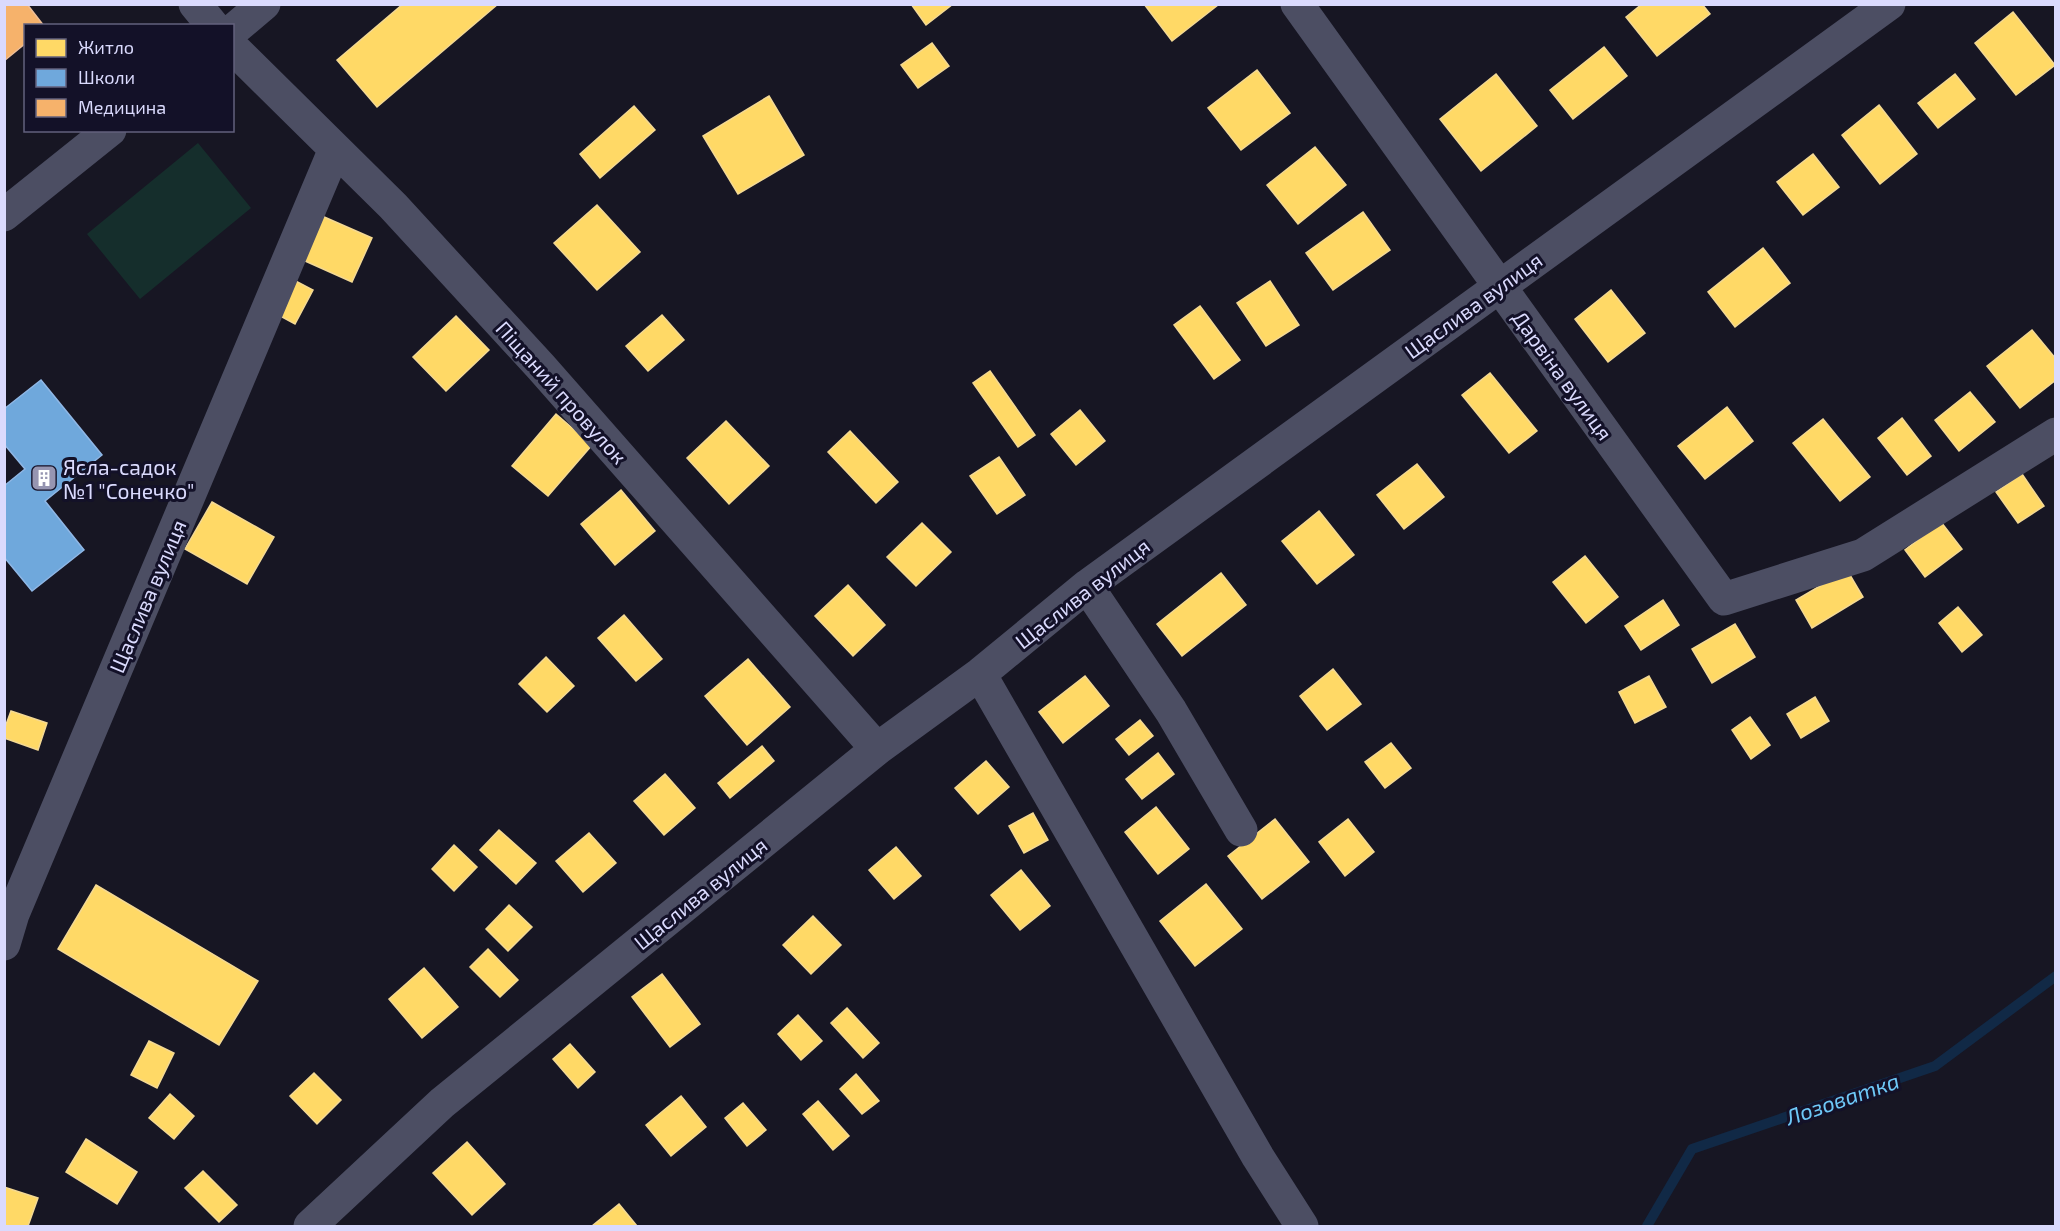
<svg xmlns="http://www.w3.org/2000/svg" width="2060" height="1231" viewBox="0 0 2060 1231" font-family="'Exo 2',sans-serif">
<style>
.green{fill:#152e2c}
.homes{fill:#ffd966;stroke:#f4d993;stroke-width:1.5}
.schools{fill:#6fa8dc;stroke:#8fb7e6;stroke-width:1.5}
.health{fill:#f6b26b;stroke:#eebe97;stroke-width:1.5}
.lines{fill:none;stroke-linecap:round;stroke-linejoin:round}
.stream{stroke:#112946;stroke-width:10}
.minor{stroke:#4c4e63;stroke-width:33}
.labels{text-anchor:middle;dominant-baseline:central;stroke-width:6;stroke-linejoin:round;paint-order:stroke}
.street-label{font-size:21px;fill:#dadafd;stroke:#131128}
.poi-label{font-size:21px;fill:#dadafd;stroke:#131128;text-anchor:start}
.water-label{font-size:22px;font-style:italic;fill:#6ec8f7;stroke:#131128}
</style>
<rect width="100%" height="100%" fill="#171623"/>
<path class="green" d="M 198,143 L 251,208 L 140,299 L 87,234 Z"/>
<path class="homes" d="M 403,4 L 498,4 L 377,107 L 337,60 Z
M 911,4 L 953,4 L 926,25 Z
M 1144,4 L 1217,4 L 1218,5 L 1172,41 Z
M 1642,4 L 1702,4 L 1710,14 L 1657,56 L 1626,17 Z
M 2013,12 L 2055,65 L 2016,95 L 1975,43 Z
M 932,43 L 949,66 L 918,88 L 901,65 Z
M 1604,47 L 1627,76 L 1573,119 L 1550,90 Z
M 1257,70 L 1290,113 L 1241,150 L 1208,108 Z
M 1496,74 L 1537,126 L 1481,171 L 1440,119 Z
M 1955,74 L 1975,99 L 1938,128 L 1918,103 Z
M 769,96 L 804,155 L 738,194 L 703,136 Z
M 1879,105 L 1917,154 L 1880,184 L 1842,135 Z
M 634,106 L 655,130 L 600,178 L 580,154 Z
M 1315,147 L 1346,185 L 1298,224 L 1267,185 Z
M 1813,154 L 1839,187 L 1803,215 L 1777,182 Z
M 597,205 L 640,252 L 597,290 L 554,243 Z
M 1363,212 L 1390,250 L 1333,290 L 1306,253 Z
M 322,216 L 372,238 L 352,282 L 303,260 Z
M 1763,248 L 1790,283 L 1735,327 L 1708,292 Z
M 286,276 L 313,290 L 295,324 L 269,310 Z
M 1270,281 L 1299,325 L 1266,346 L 1237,303 Z
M 1611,290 L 1645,333 L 1608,362 L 1575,319 Z
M 1200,306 L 1240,360 L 1214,379 L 1174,325 Z
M 662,315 L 684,340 L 648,371 L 626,346 Z
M 456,316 L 489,350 L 446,391 L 413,357 Z
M 2032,330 L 2056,359 L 2056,380 L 2020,408 L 1987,366 Z
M 990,371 L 1035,435 L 1018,447 L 973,383 Z
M 1490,373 L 1537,431 L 1509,453 L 1462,395 Z
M 1970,392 L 1995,422 L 1959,451 L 1935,420 Z
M 1727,407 L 1753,441 L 1705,479 L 1678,446 Z
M 1080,410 L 1105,441 L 1076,465 L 1051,434 Z
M 556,414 L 592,445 L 548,496 L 512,466 Z
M 1902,418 L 1931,456 L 1907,475 L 1878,438 Z
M 1823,419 L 1870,477 L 1840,501 L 1793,443 Z
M 726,421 L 769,466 L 729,504 L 687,458 Z
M 850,431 L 898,482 L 876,503 L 828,452 Z
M 999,457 L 1025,495 L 997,514 L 970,476 Z
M 1417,464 L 1444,497 L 1404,529 L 1377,495 Z
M 2022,474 L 2044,506 L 2018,523 L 1996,492 Z
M 621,490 L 655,531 L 615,565 L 581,524 Z
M 212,502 L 274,537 L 247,584 L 185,549 Z
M 1319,511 L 1354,555 L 1317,584 L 1282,541 Z
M 1941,522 L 1962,549 L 1925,577 L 1905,550 Z
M 922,523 L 951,552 L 916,586 L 887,557 Z
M 1585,556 L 1618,597 L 1586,623 L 1553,582 Z
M 1847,570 L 1863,597 L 1812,628 L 1796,600 Z
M 1221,573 L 1246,605 L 1182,656 L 1157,624 Z
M 848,585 L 885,625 L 853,656 L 815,616 Z
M 1663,600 L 1679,625 L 1641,650 L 1625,626 Z
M 1958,607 L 1982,635 L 1962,652 L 1939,623 Z
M 624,615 L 662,659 L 636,681 L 598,638 Z
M 1735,624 L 1755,657 L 1712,683 L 1692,649 Z
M 546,657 L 574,686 L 547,712 L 519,684 Z
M 748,659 L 790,707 L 747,745 L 705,696 Z
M 1333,669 L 1361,704 L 1327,730 L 1300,696 Z
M 1085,676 L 1109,706 L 1063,743 L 1039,712 Z
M 1649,676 L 1666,707 L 1635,723 L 1619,692 Z
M 1815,697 L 1829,721 L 1801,738 L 1787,714 Z
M 11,711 L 47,723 L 38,750 L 4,738 L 4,730 Z
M 1750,717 L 1770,745 L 1751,759 L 1732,730 Z
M 1140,720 L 1153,736 L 1129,755 L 1116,739 Z
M 1391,743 L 1411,768 L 1385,788 L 1365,762 Z
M 762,746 L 774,761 L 730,798 L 718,783 Z
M 1158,753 L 1174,774 L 1142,799 L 1126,779 Z
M 986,761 L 1009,787 L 978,814 L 955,788 Z
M 665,774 L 695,808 L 664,835 L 634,801 Z
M 1156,807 L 1189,849 L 1158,874 L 1125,832 Z
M 1033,813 L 1048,840 L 1024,853 L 1009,826 Z
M 1275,819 L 1309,862 L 1262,899 L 1228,856 Z
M 1348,819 L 1374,852 L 1345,876 L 1319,842 Z
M 499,830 L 536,863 L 516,884 L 480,850 Z
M 589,833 L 616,863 L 583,892 L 556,861 Z
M 454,845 L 477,867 L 454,891 L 432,869 Z
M 896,847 L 921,876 L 894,899 L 869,870 Z
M 1021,870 L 1050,906 L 1020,930 L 991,895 Z
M 1206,884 L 1242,929 L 1195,966 L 1160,921 Z
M 96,885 L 258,981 L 219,1045 L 58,949 Z
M 509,905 L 532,927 L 508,951 L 486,929 Z
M 813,916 L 841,945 L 811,974 L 783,945 Z
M 488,949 L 518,980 L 500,997 L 470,967 Z
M 424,968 L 458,1007 L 422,1038 L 389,999 Z
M 662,974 L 700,1024 L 670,1047 L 632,997 Z
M 847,1008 L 879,1043 L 863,1058 L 831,1023 Z
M 798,1015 L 822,1041 L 801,1060 L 778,1034 Z
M 149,1041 L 174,1053 L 157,1088 L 131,1075 Z
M 570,1044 L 595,1072 L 578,1088 L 553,1059 Z
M 314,1073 L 341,1100 L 317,1124 L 290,1096 Z
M 856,1074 L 879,1101 L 862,1114 L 840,1089 Z
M 170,1094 L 194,1116 L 174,1139 L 149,1118 Z
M 681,1096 L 706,1127 L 671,1156 L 646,1125 Z
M 818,1101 L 849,1136 L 833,1150 L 803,1114 Z
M 743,1103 L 766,1130 L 747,1146 L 725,1118 Z
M 86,1139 L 137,1172 L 117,1204 L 66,1172 Z
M 467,1142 L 505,1184 L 472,1215 L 433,1173 Z
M 203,1171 L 237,1205 L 219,1222 L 185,1188 Z
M 4,1187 L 38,1198 L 28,1226 L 4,1226 Z
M 619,1204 L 637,1226 L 592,1226 Z"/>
<path class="schools" d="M 41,380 L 102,455 L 45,501 L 84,550 L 32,591 L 4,557 L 4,486 L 25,469 L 4,444 L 4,409 Z"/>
<path class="health" d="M 4,4 L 27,4 L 44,26 L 26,26 L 26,43 L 4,61 Z"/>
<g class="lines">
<path class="stream" d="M 1647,1226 L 1692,1149 L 1935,1066 L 2056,976"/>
<path class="minor" d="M 195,4 L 213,26
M 1297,4 L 1724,599 L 1863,555 L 2056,434
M 232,31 L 264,4
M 232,47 L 393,206 L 541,367 L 877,749
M 4,215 L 110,130
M 1087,586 L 1171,711 L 1241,830
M 980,674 L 1258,1157 L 1302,1226
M 4,944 L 13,914 L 335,149
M 310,1226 L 442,1103 L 877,749 L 980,674 L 1087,586 L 1889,4"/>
</g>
<defs>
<g id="building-square" transform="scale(1.35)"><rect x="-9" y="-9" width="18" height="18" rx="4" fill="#9695b1" stroke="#131128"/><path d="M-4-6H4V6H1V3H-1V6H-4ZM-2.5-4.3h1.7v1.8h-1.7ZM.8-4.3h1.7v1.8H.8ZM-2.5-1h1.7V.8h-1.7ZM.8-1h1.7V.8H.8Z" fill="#fff"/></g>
</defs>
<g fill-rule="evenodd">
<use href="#building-square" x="44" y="478"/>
</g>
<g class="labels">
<g class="street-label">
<text transform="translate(1473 305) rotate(-36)">Щаслива вулиця</text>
<text transform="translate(1563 375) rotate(54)">Дарвіна вулиця</text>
<text transform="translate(562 392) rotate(48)">Піщаний провулок</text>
<text transform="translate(1082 593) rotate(-38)">Щаслива вулиця</text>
<text transform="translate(147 596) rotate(-67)">Щаслива вулиця</text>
<text transform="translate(700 893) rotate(-39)">Щаслива вулиця</text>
</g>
<g class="poi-label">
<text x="63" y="466">Ясла-садок<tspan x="63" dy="24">№1 "Сонечко"</tspan></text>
</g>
<g class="water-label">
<text transform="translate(1842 1098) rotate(-19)">Лозоватка</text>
</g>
</g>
<rect width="2060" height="1231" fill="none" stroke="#dadafd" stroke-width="12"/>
<rect x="24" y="24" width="210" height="108" fill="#131128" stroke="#63617d" stroke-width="1.5"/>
<rect x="36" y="39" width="30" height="18" fill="#ffd966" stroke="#63617d" stroke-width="1.5"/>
<text x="78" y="54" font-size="18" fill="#dadafd">Житло</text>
<rect x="36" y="69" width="30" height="18" fill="#6fa8dc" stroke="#63617d" stroke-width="1.5"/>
<text x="78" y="84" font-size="18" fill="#dadafd">Школи</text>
<rect x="36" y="99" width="30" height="18" fill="#f6b26b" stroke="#63617d" stroke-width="1.5"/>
<text x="78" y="114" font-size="18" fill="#dadafd">Медицина</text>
</svg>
